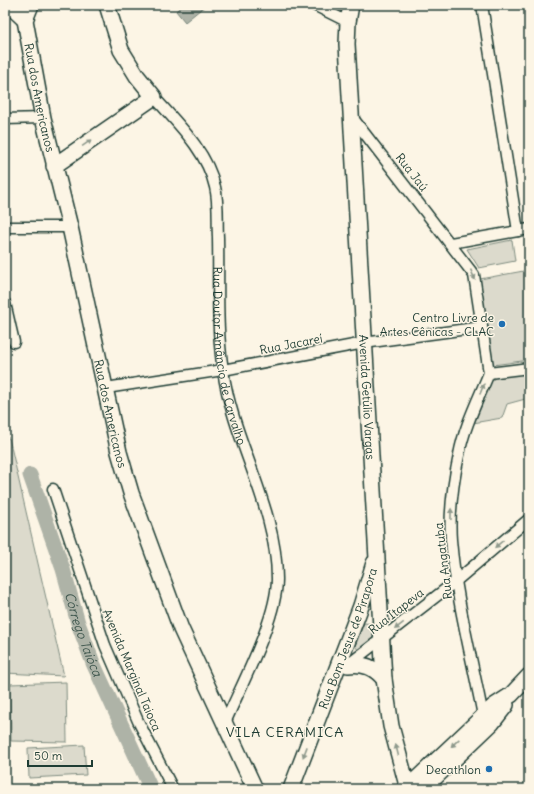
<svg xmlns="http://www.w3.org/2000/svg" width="534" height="794" viewBox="0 0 534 794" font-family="Delius,sans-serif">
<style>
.green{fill:#dcdacc;stroke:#7e8c80}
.water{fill:#aeb3a7;stroke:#758479}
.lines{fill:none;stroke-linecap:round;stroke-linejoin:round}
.river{stroke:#aeb3a7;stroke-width:15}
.street-casing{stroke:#1f3d34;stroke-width:13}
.secondary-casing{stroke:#1f3d34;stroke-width:18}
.street{stroke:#fcf5e5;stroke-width:10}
.secondary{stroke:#fcf5e5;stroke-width:15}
.oneway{fill:#8e998c}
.poi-dot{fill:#1f6fb2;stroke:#fcf5e5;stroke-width:1.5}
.labels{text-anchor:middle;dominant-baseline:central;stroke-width:3;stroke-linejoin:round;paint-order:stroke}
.street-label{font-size:12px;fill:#1f3d34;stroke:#fcf5e5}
.poi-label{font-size:12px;fill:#1f3d34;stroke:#fcf5e5;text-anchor:end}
.water-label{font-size:13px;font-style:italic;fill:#435a51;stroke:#fcf5e5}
.quarter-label{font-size:14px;letter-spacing:1px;fill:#1f3d34;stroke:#fcf5e5}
</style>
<rect width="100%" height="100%" fill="#fcf5e5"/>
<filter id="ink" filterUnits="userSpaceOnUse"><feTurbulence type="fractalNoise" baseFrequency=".025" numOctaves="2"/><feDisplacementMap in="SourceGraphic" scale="8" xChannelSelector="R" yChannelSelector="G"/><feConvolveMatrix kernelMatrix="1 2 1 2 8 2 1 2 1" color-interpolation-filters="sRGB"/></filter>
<g filter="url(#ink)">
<path class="green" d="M 512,240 L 515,261 L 479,268 L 467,249 Z
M 529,270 L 529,360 L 493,365 L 480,279 Z
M 529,372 L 529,398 L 507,404 L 502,418 L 473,423 L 492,377 Z
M 5,438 L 9,438 L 64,676 L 5,673 Z
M 364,623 L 375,624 L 377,634 L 371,644 L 359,651 L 355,646 Z
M 66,682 L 67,742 L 11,741 L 10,684 Z
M 84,745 L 86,775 L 29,778 L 28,748 Z"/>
<path class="water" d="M 183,5 L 206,5 L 185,22 L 176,11 Z"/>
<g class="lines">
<path class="river" id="s1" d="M 30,475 L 63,569 L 78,623 L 93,663 L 151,789"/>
<g class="street-casing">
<g id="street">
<path d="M 314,5 L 348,22"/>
<path d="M 482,5 L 518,231"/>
<path id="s2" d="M 154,97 C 177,123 207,151 215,187 C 219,203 217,221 218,237 C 219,281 216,327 223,370 C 233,442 277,507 277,579 C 277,619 241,685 225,723"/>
<path d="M 352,117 L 474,275 L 489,373"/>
<path d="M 5,119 L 43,118"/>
<path d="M 5,227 L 70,227"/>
<path d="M 451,243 L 529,229"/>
<path d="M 5,303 L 14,342"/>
<path d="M 489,373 L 529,368"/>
<path d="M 106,388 L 223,370 L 364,343 L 482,327"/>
<path d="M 53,489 L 105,645 L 138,721 L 173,789"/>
<path d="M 349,664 L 456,581 L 529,519"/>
<path d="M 487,719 L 483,716 C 472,658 456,599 451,540 C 449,512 453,483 459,455 C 464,427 478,400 489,373"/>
</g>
</g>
<g class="secondary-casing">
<g id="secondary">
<path d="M 9,5 L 25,20"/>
<path id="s3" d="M 31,5 L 25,20 L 43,118 L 70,227 L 119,452 L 131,493 L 181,629 L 255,789"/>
<path id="s4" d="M 351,5 L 348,22 L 347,44 L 384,679 L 391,726 L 408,789"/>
<path d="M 54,166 L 154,97 L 137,76 L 121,50 L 107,5"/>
<path d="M 348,665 C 364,663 374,667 384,679"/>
<path id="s5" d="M 291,789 L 361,606 L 374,563"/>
<path d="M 406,789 L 494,706 L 511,695 L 529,676"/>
<path d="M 423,789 L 492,723 L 506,705"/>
</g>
</g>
<use href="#street" class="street"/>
<use href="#secondary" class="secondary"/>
</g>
<defs><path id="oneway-solid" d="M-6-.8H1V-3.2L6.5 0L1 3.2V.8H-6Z"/></defs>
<g class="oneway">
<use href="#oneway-solid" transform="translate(87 143) rotate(-35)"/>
<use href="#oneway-solid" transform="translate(473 275) rotate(66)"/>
<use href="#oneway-solid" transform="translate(482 389) rotate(-68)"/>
<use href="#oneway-solid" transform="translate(451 514) rotate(-89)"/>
<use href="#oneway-solid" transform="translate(499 544) rotate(139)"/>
<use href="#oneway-solid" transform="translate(399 626) rotate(142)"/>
<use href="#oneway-solid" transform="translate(455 743) rotate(136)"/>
<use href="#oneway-solid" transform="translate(397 750) rotate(-104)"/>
<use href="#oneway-solid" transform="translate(305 752) rotate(111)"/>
</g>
</g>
<g class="poi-dot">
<circle cx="502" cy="324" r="4"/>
<circle cx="489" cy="769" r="4"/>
</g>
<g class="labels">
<g class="street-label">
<text stroke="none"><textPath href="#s3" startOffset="95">Rua dos Americanos</textPath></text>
<text transform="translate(412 172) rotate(52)">Rua Jaú</text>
<text transform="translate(291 344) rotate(-11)">Rua Jacareí</text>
<text stroke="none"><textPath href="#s2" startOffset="280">Rua Doutor Amâncio de Carvalho</textPath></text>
<text stroke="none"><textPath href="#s4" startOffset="393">Avenida Getúlio Vargas</textPath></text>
<text stroke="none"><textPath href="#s3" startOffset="419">Rua dos Americanos</textPath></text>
<text transform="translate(443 561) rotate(-97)">Rua Angatuba</text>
<text transform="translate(396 611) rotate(-38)">Rua Itapeva</text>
<text stroke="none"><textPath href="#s5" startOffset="161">Rua Bom Jesus de Pirapora</textPath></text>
<text transform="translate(132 670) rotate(67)">Avenida Marginal Taioca</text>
</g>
<g class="poi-label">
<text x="494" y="317">Centro Livre de<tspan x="494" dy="14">Artes Cênicas - CLAC</tspan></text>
<text x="481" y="769">Decathlon</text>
</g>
<g class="water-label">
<text stroke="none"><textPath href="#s1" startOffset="168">Córrego Taióca</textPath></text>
</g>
<g class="quarter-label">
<text x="285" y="732">VILA CERAMICA</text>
</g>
</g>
<rect width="534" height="794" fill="none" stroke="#fcf5e5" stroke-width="20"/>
<rect x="10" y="10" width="514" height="774" fill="none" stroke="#1f3d34" stroke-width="1.5" filter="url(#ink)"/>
<path d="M28 760v6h64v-6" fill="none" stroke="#1f3d34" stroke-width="2"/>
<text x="34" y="760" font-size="12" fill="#1f3d34" stroke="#fcf5e5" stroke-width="3" paint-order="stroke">50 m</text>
</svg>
